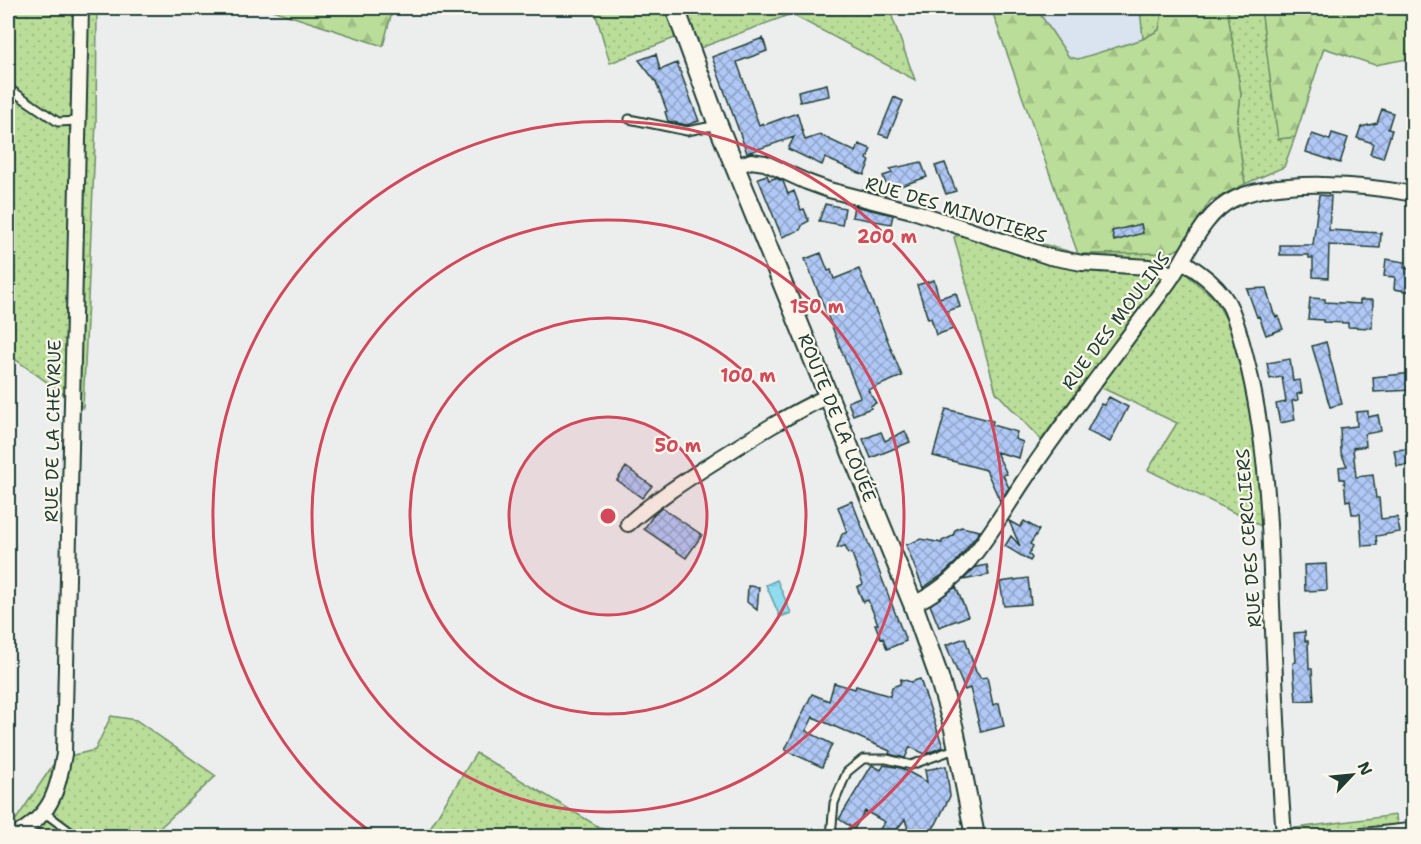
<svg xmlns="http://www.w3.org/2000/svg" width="1421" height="844" viewBox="0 0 1421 844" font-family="'Shantell Sans',sans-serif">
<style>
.built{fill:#dae3f0}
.grass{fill:url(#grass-dots);stroke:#6c8e66;stroke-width:1.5}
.forest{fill:url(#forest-firs);stroke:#6c8e66;stroke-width:1.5}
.water{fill:url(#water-ripples);stroke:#639da5;stroke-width:1.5}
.building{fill:url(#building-cross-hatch);stroke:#1f3d34;stroke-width:1.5}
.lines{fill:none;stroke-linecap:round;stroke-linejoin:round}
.lane-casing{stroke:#1f3d34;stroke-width:11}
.street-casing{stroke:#1f3d34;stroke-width:18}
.secondary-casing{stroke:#1f3d34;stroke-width:22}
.lane{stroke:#fbf7ec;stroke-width:7}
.street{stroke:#fbf7ec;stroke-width:14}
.secondary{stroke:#fbf7ec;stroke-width:18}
.ring{fill:none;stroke:#d1495b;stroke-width:3}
.labels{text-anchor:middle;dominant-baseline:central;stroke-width:4.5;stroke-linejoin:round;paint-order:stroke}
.street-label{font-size:18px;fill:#1f3d34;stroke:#fbf7ec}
.centre{fill:#d1495b;stroke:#fbf7ec;stroke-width:3}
.ring-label{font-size:18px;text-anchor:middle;font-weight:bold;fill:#d1495b;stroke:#fbf7ec;stroke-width:4.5;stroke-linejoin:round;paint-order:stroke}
</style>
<defs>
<pattern id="grass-dots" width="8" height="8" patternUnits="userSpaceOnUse" patternTransform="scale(1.5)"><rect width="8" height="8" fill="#bade99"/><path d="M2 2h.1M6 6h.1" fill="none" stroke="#9fbf84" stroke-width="1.8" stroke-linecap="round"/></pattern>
<pattern id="forest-firs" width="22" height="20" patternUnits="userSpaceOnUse" patternTransform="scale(1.5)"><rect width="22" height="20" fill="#bade99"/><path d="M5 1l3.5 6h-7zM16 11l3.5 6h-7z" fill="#9fbf84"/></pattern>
<pattern id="water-ripples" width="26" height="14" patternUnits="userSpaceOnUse" patternTransform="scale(1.5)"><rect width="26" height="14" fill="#90ddf0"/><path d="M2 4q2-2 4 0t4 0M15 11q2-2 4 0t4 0" fill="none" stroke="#7cbfce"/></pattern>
<pattern id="building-cross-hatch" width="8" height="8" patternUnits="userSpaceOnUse" patternTransform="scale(1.5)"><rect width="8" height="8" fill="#b1c8f6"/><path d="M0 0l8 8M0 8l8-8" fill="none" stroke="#8fa4c8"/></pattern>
</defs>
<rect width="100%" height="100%" fill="#eceeee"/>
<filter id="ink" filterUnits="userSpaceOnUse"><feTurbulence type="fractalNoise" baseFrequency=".0167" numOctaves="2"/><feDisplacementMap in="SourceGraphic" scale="12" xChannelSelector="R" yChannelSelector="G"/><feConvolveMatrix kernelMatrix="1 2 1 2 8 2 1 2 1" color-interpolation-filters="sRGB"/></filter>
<g filter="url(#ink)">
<path class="built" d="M 1036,8 L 1140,8 L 1143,39 L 1078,60 L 1069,57 Z"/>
<path class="grass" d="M 8,8 L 97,8 L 96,122 L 83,408 L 8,354 Z
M 594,8 L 889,8 L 915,80 L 791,14 L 700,48 L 693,31 L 610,63 Z
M 1140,8 L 1163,8 L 1159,30 L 1143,39 Z
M 1227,8 L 1261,8 L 1279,139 L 1295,137 L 1284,167 L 1245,184 L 1237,127 L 1241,94 Z
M 972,224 L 1078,254 L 1170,253 L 1185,273 L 1214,298 L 1235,335 L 1253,405 L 1265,528 L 1148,470 L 1177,423 L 1085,380 L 1041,440 L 996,392 L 954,237 Z
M 111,716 L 136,720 L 216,776 L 151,836 L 8,836 L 8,826 L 13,824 L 57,759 L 95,750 Z
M 476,753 L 614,836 L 425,836 Z
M 1396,815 L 1398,836 L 1290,836 L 1289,829 Z"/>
<path class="forest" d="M 266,8 L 393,8 L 383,46 Z
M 991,8 L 1036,8 L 1069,57 L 1078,59 L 1143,39 L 1159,30 L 1163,8 L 1227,8 L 1241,94 L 1237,127 L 1245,184 L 1210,201 L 1180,248 L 1170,253 L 1078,254 Z
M 1261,8 L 1413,8 L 1413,58 L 1375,65 L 1324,48 L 1295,137 L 1278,139 Z"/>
<path class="water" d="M 777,580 L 791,613 L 780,617 L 766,585 Z"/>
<path class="building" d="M 763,38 L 767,51 L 737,62 L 759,125 L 763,123 L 764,125 L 797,113 L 805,140 L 820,135 L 856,152 L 859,144 L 871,149 L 867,159 L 870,161 L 864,175 L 825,158 L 822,165 L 788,149 L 794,137 L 747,153 L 712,57 Z
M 656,54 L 660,70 L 677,63 L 699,121 L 687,125 L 668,121 L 665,112 L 667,111 L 656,82 L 639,60 Z
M 827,84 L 829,96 L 800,102 L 798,91 Z
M 894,97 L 903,101 L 888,137 L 879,134 Z
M 1382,109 L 1393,113 L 1388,129 L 1392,130 L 1383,158 L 1370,154 L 1373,143 L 1357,138 L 1361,127 L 1377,123 Z
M 1332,133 L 1348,138 L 1340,163 L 1306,152 L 1312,134 L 1330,140 Z
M 921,162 L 927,177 L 897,187 L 895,184 L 887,187 L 883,176 L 892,173 L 890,169 Z
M 945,163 L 956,191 L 946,194 L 935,166 Z
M 767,175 L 769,180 L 775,178 L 783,181 L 788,194 L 794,191 L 801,210 L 804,209 L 809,221 L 803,224 L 800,230 L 782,237 L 758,178 Z
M 1319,195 L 1331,196 L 1329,230 L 1381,233 L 1380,248 L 1329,245 L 1328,278 L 1313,277 L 1313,258 L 1309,258 L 1309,255 L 1280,255 L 1280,245 L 1313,245 Z
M 825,204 L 845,208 L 842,225 L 819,221 Z
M 854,206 L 893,215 L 891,224 L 852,217 Z
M 1141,224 L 1143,233 L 1114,241 L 1112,231 Z
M 821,253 L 828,271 L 831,270 L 834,279 L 859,269 L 902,376 L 868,390 L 876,403 L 870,406 L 871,408 L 853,415 L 848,402 L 860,397 L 805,259 Z
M 1386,259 L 1405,262 L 1404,268 L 1413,270 L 1413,292 L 1394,289 L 1395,277 L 1384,276 Z
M 934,280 L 939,298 L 956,293 L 960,307 L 947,311 L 953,329 L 936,335 L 931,318 L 928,319 L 917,285 Z
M 1266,288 L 1273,311 L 1276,317 L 1278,316 L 1283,329 L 1266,335 L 1259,316 L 1257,317 L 1247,289 Z
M 1310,298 L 1325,299 L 1325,302 L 1360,304 L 1360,300 L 1373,300 L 1372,328 L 1348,327 L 1348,323 L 1323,322 L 1323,320 L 1308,319 Z
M 1326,342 L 1342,404 L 1330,407 L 1312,346 Z
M 1290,359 L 1293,381 L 1300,380 L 1302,393 L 1297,394 L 1298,400 L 1292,401 L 1295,420 L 1280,423 L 1276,404 L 1286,402 L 1282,377 L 1270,379 L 1267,363 Z
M 1413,373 L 1413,390 L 1374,392 L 1373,377 Z
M 1109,397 L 1128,407 L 1110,442 L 1087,431 L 1101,404 L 1104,405 Z
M 946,409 L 993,421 L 992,425 L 1017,432 L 1015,439 L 1023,442 L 1019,458 L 996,452 L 1007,474 L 1003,475 L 1009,488 L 1000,501 L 986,470 L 933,456 Z
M 1368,411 L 1368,417 L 1378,415 L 1381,431 L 1365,434 L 1366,446 L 1353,448 L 1356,477 L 1373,475 L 1376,498 L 1379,498 L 1381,519 L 1397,517 L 1400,532 L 1376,536 L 1377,545 L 1362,546 L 1360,514 L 1352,514 L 1350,500 L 1346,501 L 1344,479 L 1340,479 L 1339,467 L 1347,466 L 1341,453 L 1340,428 L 1357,426 L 1356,412 Z
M 905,431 L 910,442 L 871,458 L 863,439 L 881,432 L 885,441 Z
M 1407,449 L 1407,453 L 1410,453 L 1411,465 L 1397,466 L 1394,450 Z
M 626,467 L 652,486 L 642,498 L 617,480 Z
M 852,501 L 906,641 L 887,649 L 883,638 L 881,639 L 875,624 L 878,624 L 868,600 L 863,602 L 857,587 L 863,584 L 852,554 L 848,553 L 845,546 L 837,548 L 842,534 L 847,532 L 838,507 Z
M 662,508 L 702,535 L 686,558 L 644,529 L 654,514 Z
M 1009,521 L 1020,527 L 1024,521 L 1039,530 L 1030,544 L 1033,546 L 1029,554 L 1032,558 L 1030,561 L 1005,546 L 1011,536 L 1020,546 Z
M 961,527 L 980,531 L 956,562 L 942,575 L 923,588 L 906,545 L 921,539 L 942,543 L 942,541 L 953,536 L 955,530 Z
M 1326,564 L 1327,590 L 1305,591 L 1304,565 Z
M 987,565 L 989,575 L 963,580 L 976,567 Z
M 1028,578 L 1031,604 L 1004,606 L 1000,582 Z
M 748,586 L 759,587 L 757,610 L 747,602 Z
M 956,587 L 968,616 L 939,627 L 930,605 Z
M 1305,632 L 1305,641 L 1308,641 L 1309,669 L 1312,669 L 1314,700 L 1296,701 L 1293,663 L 1296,662 L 1294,633 Z
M 965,638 L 976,672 L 981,678 L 987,677 L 993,705 L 999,703 L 1004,726 L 981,732 L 970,688 L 965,690 L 946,645 Z
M 901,679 L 911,682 L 920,679 L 943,747 L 925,754 L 910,747 L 905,758 L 889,754 L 890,751 L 813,717 L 806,731 L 832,744 L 822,767 L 785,750 L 812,694 L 829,701 L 834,683 L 855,689 L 856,686 L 890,696 L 892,687 L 900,684 Z
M 872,765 L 881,770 L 884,765 L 901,768 L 927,782 L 925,770 L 946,766 L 950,796 L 936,824 L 926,837 L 910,837 L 905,819 L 891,837 L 874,837 L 885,822 L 865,811 L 854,829 L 839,819 Z"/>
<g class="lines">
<g class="lane-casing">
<path id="lane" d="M 8,88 L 58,122 L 78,121
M 629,119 L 687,131 L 718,125
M 45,813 L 76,836
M 831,836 L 834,803 L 847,772 L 863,759 L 887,759 L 911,765 L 958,748
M 1330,836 L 1414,827"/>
</g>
<g class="street-casing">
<path id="street" d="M 735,167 L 751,161 L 765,163 L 807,182 L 829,190 L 916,212 L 1050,257 L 1082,263 L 1149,267 L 1163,270 L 1173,276
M 1183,261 C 1202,274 1222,288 1231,309 C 1239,328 1244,350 1249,370 C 1267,447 1270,526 1272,605 C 1275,682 1278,759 1284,836
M 628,524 C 656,499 686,480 717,460 C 753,437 789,414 828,396
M 913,604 C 965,581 991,531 1021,485 C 1066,417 1117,353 1165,287 C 1187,259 1201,214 1234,199 C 1278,177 1366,185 1414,194
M 14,836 C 51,815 57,794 64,754 L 81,8"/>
</g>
<g class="secondary-casing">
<path id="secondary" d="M 675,8 L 718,125 L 913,604 L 939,677 L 954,729 L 975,836"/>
</g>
<use href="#lane" class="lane"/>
<use href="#street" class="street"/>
<use href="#secondary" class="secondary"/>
</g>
</g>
<circle cx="608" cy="516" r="99" fill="#d1495b" fill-opacity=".12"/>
<g class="ring">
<circle cx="608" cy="516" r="99"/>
<circle cx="608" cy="516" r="198"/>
<circle cx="608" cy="516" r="296"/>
<path d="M376 836A395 395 0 1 1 840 836"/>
</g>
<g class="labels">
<g class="street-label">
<text transform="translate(956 210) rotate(17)">RUE DES MINOTIERS</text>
<text transform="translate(1116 321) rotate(-53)">RUE DES MOULINS</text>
<text transform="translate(837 418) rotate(68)">ROUTE DE LA LOUÉE</text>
<text transform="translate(53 431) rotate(-89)">RUE DE LA CHEVRUE</text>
<text transform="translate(1249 538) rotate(-94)">RUE DES CERCLIERS</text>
</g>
</g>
<circle cx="608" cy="516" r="9" class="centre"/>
<g class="ring-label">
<text x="887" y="243">200 m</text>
<text x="817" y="313">150 m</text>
<text x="748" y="382">100 m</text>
<text x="678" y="452">50 m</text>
</g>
<rect width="1421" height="844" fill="none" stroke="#fbf7ec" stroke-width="30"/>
<rect x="15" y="15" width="1391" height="814" fill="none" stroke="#1f3d34" stroke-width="2" filter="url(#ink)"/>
<g transform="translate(1352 775) rotate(64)" stroke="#fbf7ec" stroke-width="4.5" paint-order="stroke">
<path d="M0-4.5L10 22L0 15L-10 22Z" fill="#1f3d34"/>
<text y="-9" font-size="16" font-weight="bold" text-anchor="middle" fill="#1f3d34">N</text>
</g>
</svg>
